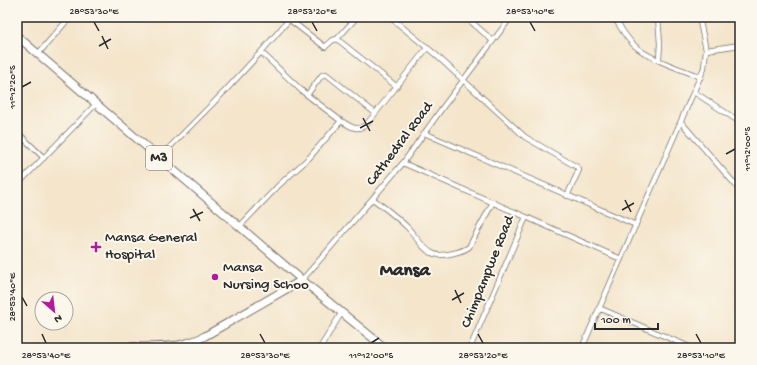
<svg xmlns="http://www.w3.org/2000/svg" width="757" height="365" viewBox="0 0 757 365" font-family="'Gochi Hand',sans-serif">
<style>
.lines{fill:none;stroke-linecap:round;stroke-linejoin:round}
.minor-casing{stroke:#716c63;stroke-width:6}
.primary-casing{stroke:#716c63;stroke-width:9}
.minor{stroke:#fff;stroke-width:4.5}
.primary{stroke:#fff;stroke-width:7}
.ticks{fill:none;stroke:#2b2b2b;stroke-width:1.5}
.poi-dot{fill:#b5179e;stroke:#fbf7ec;stroke-width:1.5}
.labels{text-anchor:middle;dominant-baseline:central;stroke-width:4;stroke-linejoin:round;paint-order:stroke}
.shield{fill:#fbf7ec;stroke:#696865;stroke-width:1}
.shield-label{font-size:14px;font-weight:bold;fill:#2b2b2b}
.street-label{font-size:15px;fill:#2b2b2b;stroke:#fbf7ec}
.poi-label{font-size:15px;fill:#2b2b2b;stroke:#fbf7ec;text-anchor:start}
.district-label{font-size:19px;font-weight:bold;fill:#2b2b2b;stroke:#fbf7ec}
.neatline{fill:none;stroke:#2b2b2b;stroke-width:1.5}
.ticks-label{font-size:10px;text-anchor:middle;fill:#2b2b2b}
</style>
<rect width="100%" height="100%" fill="#fbf7ec"/>
<filter id="ink" filterUnits="userSpaceOnUse"><feTurbulence type="fractalNoise" baseFrequency=".025" numOctaves="2"/><feDisplacementMap in="SourceGraphic" scale="8" xChannelSelector="R" yChannelSelector="G"/><feConvolveMatrix kernelMatrix="1 2 1 2 8 2 1 2 1" color-interpolation-filters="sRGB"/></filter>
<filter id="wash" filterUnits="userSpaceOnUse"><feTurbulence type="fractalNoise" baseFrequency=".012" numOctaves="4" result="noise"/><feDisplacementMap in="SourceGraphic" scale="16" xChannelSelector="R" yChannelSelector="G"/><feGaussianBlur stdDeviation="0.9" result="paint"/><feColorMatrix in="noise" values="0 0 0 0 0 0 0 0 0 0 0 0 0 0 0 0 0 1.4 0 .05"/><feComposite in="paint" operator="in"/></filter>
<g filter="url(#wash)">
<rect width="100%" height="100%" fill="#f4e5cb"/>
</g>
<g filter="url(#ink)">
<g class="lines">
<g class="minor-casing">
<path id="minor" d="M 390,17 L 436,55 L 525,137 L 577,167 L 579,170 L 567,196
M 466,17 L 493,41
M 614,17 C 620,26 625,37 634,45 C 648,59 681,69 701,77
M 658,17 L 660,44 L 659,59
M 337,39 L 396,86
M 706,50 L 740,45
M 261,52 L 287,22 L 290,20 L 325,47 L 333,40 L 337,39 L 357,17
M 38,54 L 70,17
M 694,92 L 740,122
M 307,95 L 322,75 L 326,74 L 375,113
M 681,122 L 740,190
M 17,132 L 44,158
M 424,133 L 636,225
M 159,158 L 225,91 L 261,52 L 302,91 L 341,121
M 403,163 L 526,217 L 470,348
M 17,185 L 96,104
M 373,199 C 385,208 397,217 407,227 C 415,235 423,250 434,254 C 442,257 462,252 469,247 L 493,202
M 526,217 L 621,259
M 240,226 L 279,185 L 309,158 L 341,121 C 351,126 355,132 366,125 L 427,48
M 302,280 L 324,255 L 403,163 L 443,107 L 511,17
M 599,308 L 692,348
M 320,348 L 342,312
M 582,348 L 704,68 L 706,50 L 699,17"/>
</g>
<g class="primary-casing">
<path id="primary" d="M 17,36 L 302,280 L 385,348
M 100,348 C 126,345 153,349 179,345 C 188,343 197,340 205,336 L 302,280"/>
</g>
<use href="#minor" class="minor"/>
<use href="#primary" class="primary"/>
</g>
</g>
<path class="ticks" d="M 94,22 L 99,31M 312,22 L 317,31M 530,22 L 535,31M 102,36 L 108,49M 99,46 L 111,39M 22,87 L 31,82M 363,118 L 370,131M 360,128 L 373,121M 726,154 L 735,149M 625,200 L 631,212M 193,209 L 200,221M 622,210 L 634,203M 190,218 L 203,212M 455,290 L 461,303M 22,297 L 27,306M 452,300 L 464,293M 42,334 L 46,343M 260,334 L 265,343M 478,334 L 483,343M 696,334 L 701,343M 371,343 L 379,338"/>
<g class="poi-dot">
<path d="M94 241h4v4h4v4h-4v4h-4v-4h-4v-4h4z"/>
<circle cx="215" cy="277" r="4"/>
</g>
<g class="labels">
<rect class="shield" x="146" y="146" width="26" height="24" rx="3"/>
<g class="shield-label">
<text x="159" y="158">M3</text>
</g>
<g class="street-label">
<text transform="translate(400 144) rotate(-53)">Cathedral Road</text>
<text transform="translate(488 272) rotate(-68)">Chimpampwe Road</text>
</g>
<g class="poi-label">
<text x="105" y="238">Mansa General<tspan x="105" dy="17">Hospital</tspan></text>
<text x="223" y="268">Mansa<tspan x="223" dy="17">Nursing Schoo</tspan></text>
</g>
<g class="district-label">
<text x="405" y="271">Mansa</text>
</g>
</g>
<rect width="757" height="365" fill="none" stroke="#fbf7ec" stroke-width="44"/>
<g transform="translate(54 311) rotate(152)"><circle r="19" fill="#fbf7ec" stroke="#a8a59f"/>
<path d="M0-3L7 15L0 10L-7 15Z" fill="#b5179e"/>
<text y="-6" font-size="11" font-weight="bold" text-anchor="middle" fill="#2b2b2b">N</text>
</g>
<path d="M595 323v6h63v-6" fill="none" stroke="#2b2b2b" stroke-width="2"/>
<text x="601" y="323" font-size="12" fill="#2b2b2b" stroke="#fbf7ec" stroke-width="3" paint-order="stroke">100 m</text>
<rect x="22" y="22" width="713" height="321" class="neatline"/>
<g class="ticks-label">
<text x="94" y="14">28°53'30"E</text>
<text x="312" y="14">28°53'20"E</text>
<text x="530" y="14">28°53'10"E</text>
<text transform="translate(11 87) rotate(-90)" y="4">11°12'20"S</text>
<text transform="translate(746 149) rotate(-90)" y="4">11°12'00"S</text>
<text transform="translate(11 297) rotate(-90)" y="4">28°53'40"E</text>
<text x="46" y="358">28°53'40"E</text>
<text x="265" y="358">28°53'30"E</text>
<text x="371" y="358">11°12'00"S</text>
<text x="483" y="358">28°53'20"E</text>
<text x="701" y="358">28°53'10"E</text>
</g>
</svg>
